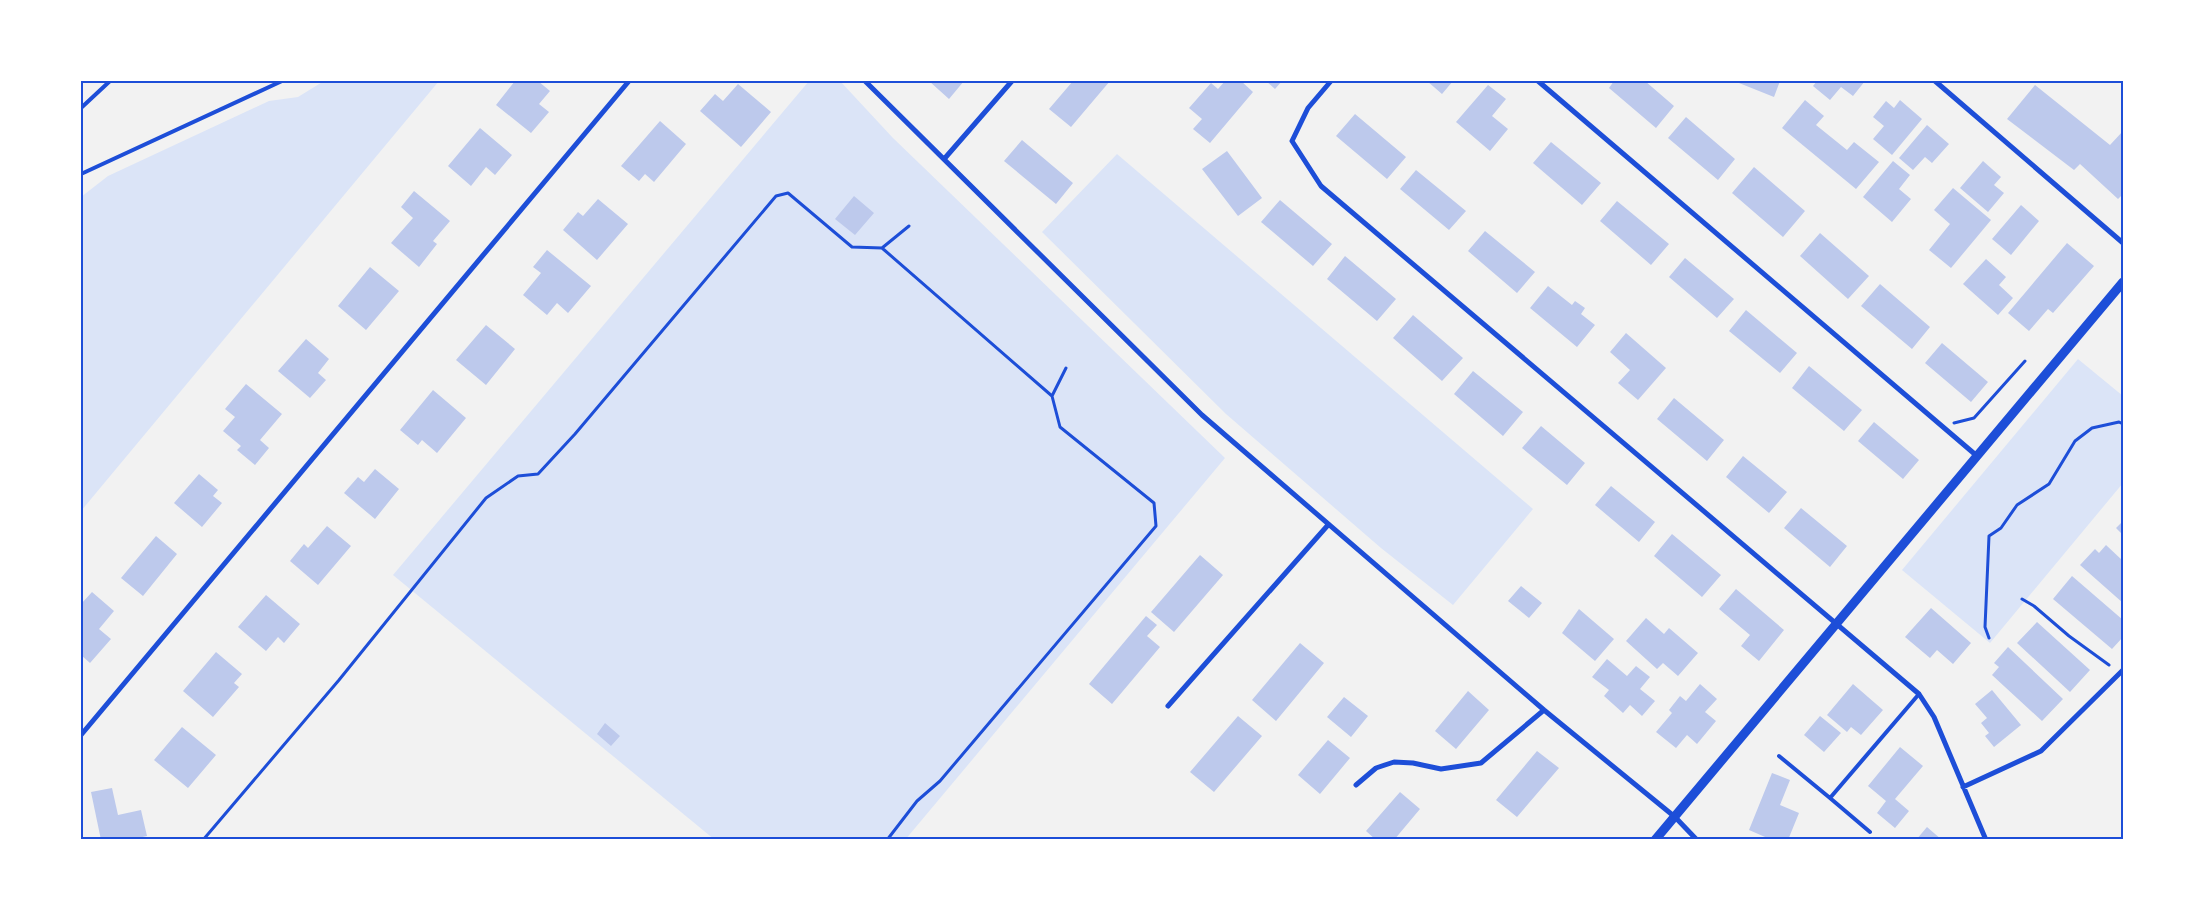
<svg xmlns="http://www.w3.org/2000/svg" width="2204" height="921" viewBox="0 0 2204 921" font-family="'Noto Sans',sans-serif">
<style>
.green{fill:#dbe4f7}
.building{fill:#bdc9ec}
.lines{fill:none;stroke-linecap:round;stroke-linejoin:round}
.path{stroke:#1d4ed8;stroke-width:3}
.service{stroke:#1d4ed8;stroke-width:4}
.minor{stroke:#1d4ed8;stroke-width:5}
.tertiary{stroke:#1d4ed8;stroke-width:9}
.neatline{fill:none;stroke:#1d4ed8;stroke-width:2}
</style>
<rect width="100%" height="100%" fill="#f2f2f2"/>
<path class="green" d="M 324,81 L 439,81 L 81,511 L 81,197 L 108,176 L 269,101 L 298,97 Z
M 809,81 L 840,81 L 893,138 L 1225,458 L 905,840 L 715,840 L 393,575 Z
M 1117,154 L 1533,509 L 1453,605 L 1381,548 L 1226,414 L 1042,232 Z
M 2078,359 L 2123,396 L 2123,483 L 1990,643 L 1902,570 Z"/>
<path class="building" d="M 515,81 L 538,81 L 550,91 L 539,104 L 549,112 L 531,133 L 496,105 Z
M 929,81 L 964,81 L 949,99 Z
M 1073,81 L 1110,81 L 1071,127 L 1049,109 Z
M 1225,81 L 1241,81 L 1253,92 L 1210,143 L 1193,129 L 1202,119 L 1189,108 L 1211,83 L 1218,89 Z
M 1266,81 L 1282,81 L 1275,89 Z
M 1427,81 L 1453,81 L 1442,94 Z
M 1614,81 L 1645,81 L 1674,106 L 1656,128 L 1609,88 Z
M 1734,81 L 1780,81 L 1774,97 Z
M 1817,81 L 1865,81 L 1853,96 L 1841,87 L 1830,100 L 1813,86 Z
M 738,84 L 771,112 L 741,147 L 700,111 L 715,94 L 723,101 Z
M 1488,85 L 1506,99 L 1492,116 L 1508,129 L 1490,151 L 1456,122 Z
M 2035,85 L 2110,145 L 2123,131 L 2123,194 L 2118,199 L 2080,164 L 2074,170 L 2007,119 Z
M 1805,100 L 1824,116 L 1816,125 L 1847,150 L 1854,142 L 1879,162 L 1856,189 L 1782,128 Z
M 1900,100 L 1922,119 L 1892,155 L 1873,139 L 1884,126 L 1873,117 L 1886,101 L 1894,108 Z
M 1355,114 L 1406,157 L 1387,179 L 1336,136 Z
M 1686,117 L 1735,159 L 1718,180 L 1668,138 Z
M 660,121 L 686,144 L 654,182 L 645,174 L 639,181 L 621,166 Z
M 1927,125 L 1949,144 L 1932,163 L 1925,157 L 1913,170 L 1899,158 Z
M 480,128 L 512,155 L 495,175 L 486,167 L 471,186 L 448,166 Z
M 1022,140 L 1073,183 L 1056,204 L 1004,161 Z
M 1551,142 L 1601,183 L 1582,205 L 1533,163 Z
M 1227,151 L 1262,198 L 1238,216 L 1202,169 Z
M 1893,161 L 1910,175 L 1899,189 L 1911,199 L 1892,222 L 1863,197 Z
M 1983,161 L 2001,177 L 1994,185 L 2004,193 L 1988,212 L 1960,188 Z
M 1754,167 L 1805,211 L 1783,237 L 1732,193 Z
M 1416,170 L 1466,211 L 1449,230 L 1400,189 Z
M 1953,188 L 1991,220 L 1951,268 L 1929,250 L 1950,224 L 1934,210 Z
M 414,191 L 450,221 L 433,241 L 437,244 L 419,267 L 391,243 L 413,218 L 401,207 Z
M 854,196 L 874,213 L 855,235 L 835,219 Z
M 598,199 L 628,224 L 597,260 L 563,230 L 578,212 L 583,216 Z
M 1280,200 L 1332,244 L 1313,266 L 1261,222 Z
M 1617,201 L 1669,244 L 1651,265 L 1600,221 Z
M 2021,205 L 2039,221 L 2011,255 L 1992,239 Z
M 1485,231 L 1535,272 L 1517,293 L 1468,251 Z
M 1820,233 L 1869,276 L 1848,299 L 1800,256 Z
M 2067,243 L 2094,266 L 2053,313 L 2048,309 L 2029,331 L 2008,313 Z
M 547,250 L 591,286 L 568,313 L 557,303 L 547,315 L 523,295 L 541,273 L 533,267 Z
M 1345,256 L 1396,299 L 1377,321 L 1327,279 Z
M 1685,258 L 1734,299 L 1717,318 L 1669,277 Z
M 1986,259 L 2006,277 L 1999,285 L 2013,298 L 1998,315 L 1963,284 Z
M 370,267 L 399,291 L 366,330 L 338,306 Z
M 1880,284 L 1930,327 L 1912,349 L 1861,306 Z
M 1548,286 L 1572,305 L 1575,301 L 1585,308 L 1581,314 L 1595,325 L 1577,347 L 1530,308 Z
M 1746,310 L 1797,353 L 1780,373 L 1729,331 Z
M 1413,315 L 1463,358 L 1442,381 L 1393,338 Z
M 486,325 L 515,349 L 486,385 L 456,360 Z
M 1626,333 L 1666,368 L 1638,400 L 1618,383 L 1630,370 L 1610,352 Z
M 306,339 L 329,359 L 318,373 L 326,380 L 310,398 L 278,371 Z
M 1942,343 L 1988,382 L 1971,402 L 1925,363 Z
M 1809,366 L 1862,410 L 1844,431 L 1792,388 Z
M 1473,371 L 1523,412 L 1503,436 L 1454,394 Z
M 246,384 L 282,414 L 260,440 L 269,448 L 255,465 L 237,450 L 241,446 L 223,431 L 235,417 L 225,409 Z
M 433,390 L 466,418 L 437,453 L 422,440 L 418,445 L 400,430 Z
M 1674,398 L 1724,440 L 1707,461 L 1657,419 Z
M 1874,422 L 1919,460 L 1903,479 L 1858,441 Z
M 1541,426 L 1585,463 L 1567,485 L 1522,448 Z
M 1743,456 L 1787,492 L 1769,513 L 1726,477 Z
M 375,469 L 399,489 L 375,519 L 344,493 L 358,477 L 364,482 Z
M 199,474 L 218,490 L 213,496 L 222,503 L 202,527 L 174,503 Z
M 1611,486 L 1655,522 L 1639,542 L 1595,505 Z
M 1801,508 L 1847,546 L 1830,567 L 1784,528 Z
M 2123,521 L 2123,535 L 2116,528 Z
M 327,526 L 351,546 L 318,585 L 290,561 L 304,544 L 308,548 Z
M 1672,534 L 1721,575 L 1702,597 L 1654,556 Z
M 156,536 L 177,554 L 143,596 L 121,578 Z
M 2106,545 L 2123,561 L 2123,603 L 2080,565 L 2095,549 L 2099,553 Z
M 1200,555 L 1223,575 L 1174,632 L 1151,612 Z
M 2072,576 L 2123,620 L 2123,637 L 2112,649 L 2053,599 Z
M 1521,586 L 1542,603 L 1529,618 L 1508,601 Z
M 1736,589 L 1784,630 L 1759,661 L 1741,646 L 1750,635 L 1719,609 Z
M 92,592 L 114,611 L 99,629 L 111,639 L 90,663 L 81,655 L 81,604 Z
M 266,595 L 300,624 L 284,643 L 278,637 L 266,651 L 238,627 Z
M 1931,608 L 1971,643 L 1953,664 L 1937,650 L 1930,658 L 1905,637 Z
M 1579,609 L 1614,639 L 1595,661 L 1562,633 Z
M 1146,616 L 1157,625 L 1147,636 L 1160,647 L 1112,704 L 1089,684 Z
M 1646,618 L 1664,634 L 1669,628 L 1698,653 L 1678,676 L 1663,663 L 1657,669 L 1626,641 Z
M 2037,622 L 2090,670 L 2070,692 L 2017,643 Z
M 1300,643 L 1324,663 L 1276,721 L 1252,700 Z
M 2008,647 L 2063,699 L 2042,721 L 1992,675 L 1999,667 L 1994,663 Z
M 216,652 L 242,674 L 234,683 L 239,687 L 213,717 L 183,691 Z
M 1607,659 L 1627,676 L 1636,666 L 1650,677 L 1640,689 L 1655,701 L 1642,716 L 1630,705 L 1623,713 L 1604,696 L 1609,690 L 1592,677 Z
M 1700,684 L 1717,699 L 1705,712 L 1716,721 L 1697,744 L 1687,735 L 1676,748 L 1656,732 L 1672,713 L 1669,710 L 1680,696 L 1686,701 Z
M 1853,684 L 1883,710 L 1861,735 L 1851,727 L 1847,732 L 1827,715 Z
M 1992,690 L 2021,725 L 1994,747 L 1985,736 L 1989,733 L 1981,723 L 1987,718 L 1975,704 Z
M 1468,691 L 1489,710 L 1456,749 L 1435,731 Z
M 1344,697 L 1368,716 L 1351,737 L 1327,717 Z
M 1238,716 L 1262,736 L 1214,792 L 1190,772 Z
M 1820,716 L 1841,733 L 1824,752 L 1804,735 Z
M 605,723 L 620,736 L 611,746 L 597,734 Z
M 182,727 L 216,755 L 188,788 L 154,760 Z
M 1328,740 L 1350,758 L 1320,794 L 1298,775 Z
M 1900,747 L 1923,766 L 1895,799 L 1909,811 L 1895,828 L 1877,813 L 1886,801 L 1868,786 Z
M 1537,751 L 1559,768 L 1517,817 L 1496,800 Z
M 1772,773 L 1790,780 L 1780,805 L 1799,813 L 1788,840 L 1772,840 L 1749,830 Z
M 112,788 L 118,815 L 141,810 L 147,836 L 129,840 L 101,840 L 91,792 Z
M 1400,792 L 1420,809 L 1394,840 L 1376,840 L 1366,831 Z
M 1927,827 L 1942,840 L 1916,840 Z"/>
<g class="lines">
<path class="path" d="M 882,248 L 909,226
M 1052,396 L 1066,368
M 1954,423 L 1974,418 L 2025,361
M 2022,599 L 2034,606 L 2069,636 L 2109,665
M 1989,638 L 1985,627 L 1989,536 L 2001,528 L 2017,505 L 2049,484 L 2075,441 L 2092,428 L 2119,422 L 2123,424
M 203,840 L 339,680 L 486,498 L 518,476 L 538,474 L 575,434 L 776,196 L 788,193 L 852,247 L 882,248 L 1052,396 L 1060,427 L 1154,503 L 1156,526 L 940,781 L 917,801 L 887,840"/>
<path class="service" d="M 81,108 L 110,81
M 81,174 L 282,81
M 1779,756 L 1830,798 L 1919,694
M 1830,798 L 1870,832"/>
<path class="minor" d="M 865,81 L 1202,415 L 1544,710 L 1675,817 L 1697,840
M 1331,81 L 1308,108 L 1292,141 L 1321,186 L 1919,694 L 1934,717 L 1986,840
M 1538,81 L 1977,456
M 1935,81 L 2123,243
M 945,158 L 1012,81
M 1168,706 L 1328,525
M 81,735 L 629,81
M 1356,785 L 1376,768 L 1394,762 L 1413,763 L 1441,769 L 1481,763 L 1544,710
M 1963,787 L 2041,751 L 2123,670"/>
<path class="tertiary" d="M 1655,840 L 2123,282"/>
</g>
<rect width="2204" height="921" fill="none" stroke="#ffffff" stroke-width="165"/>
<rect x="82" y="82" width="2040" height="756" class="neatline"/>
</svg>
